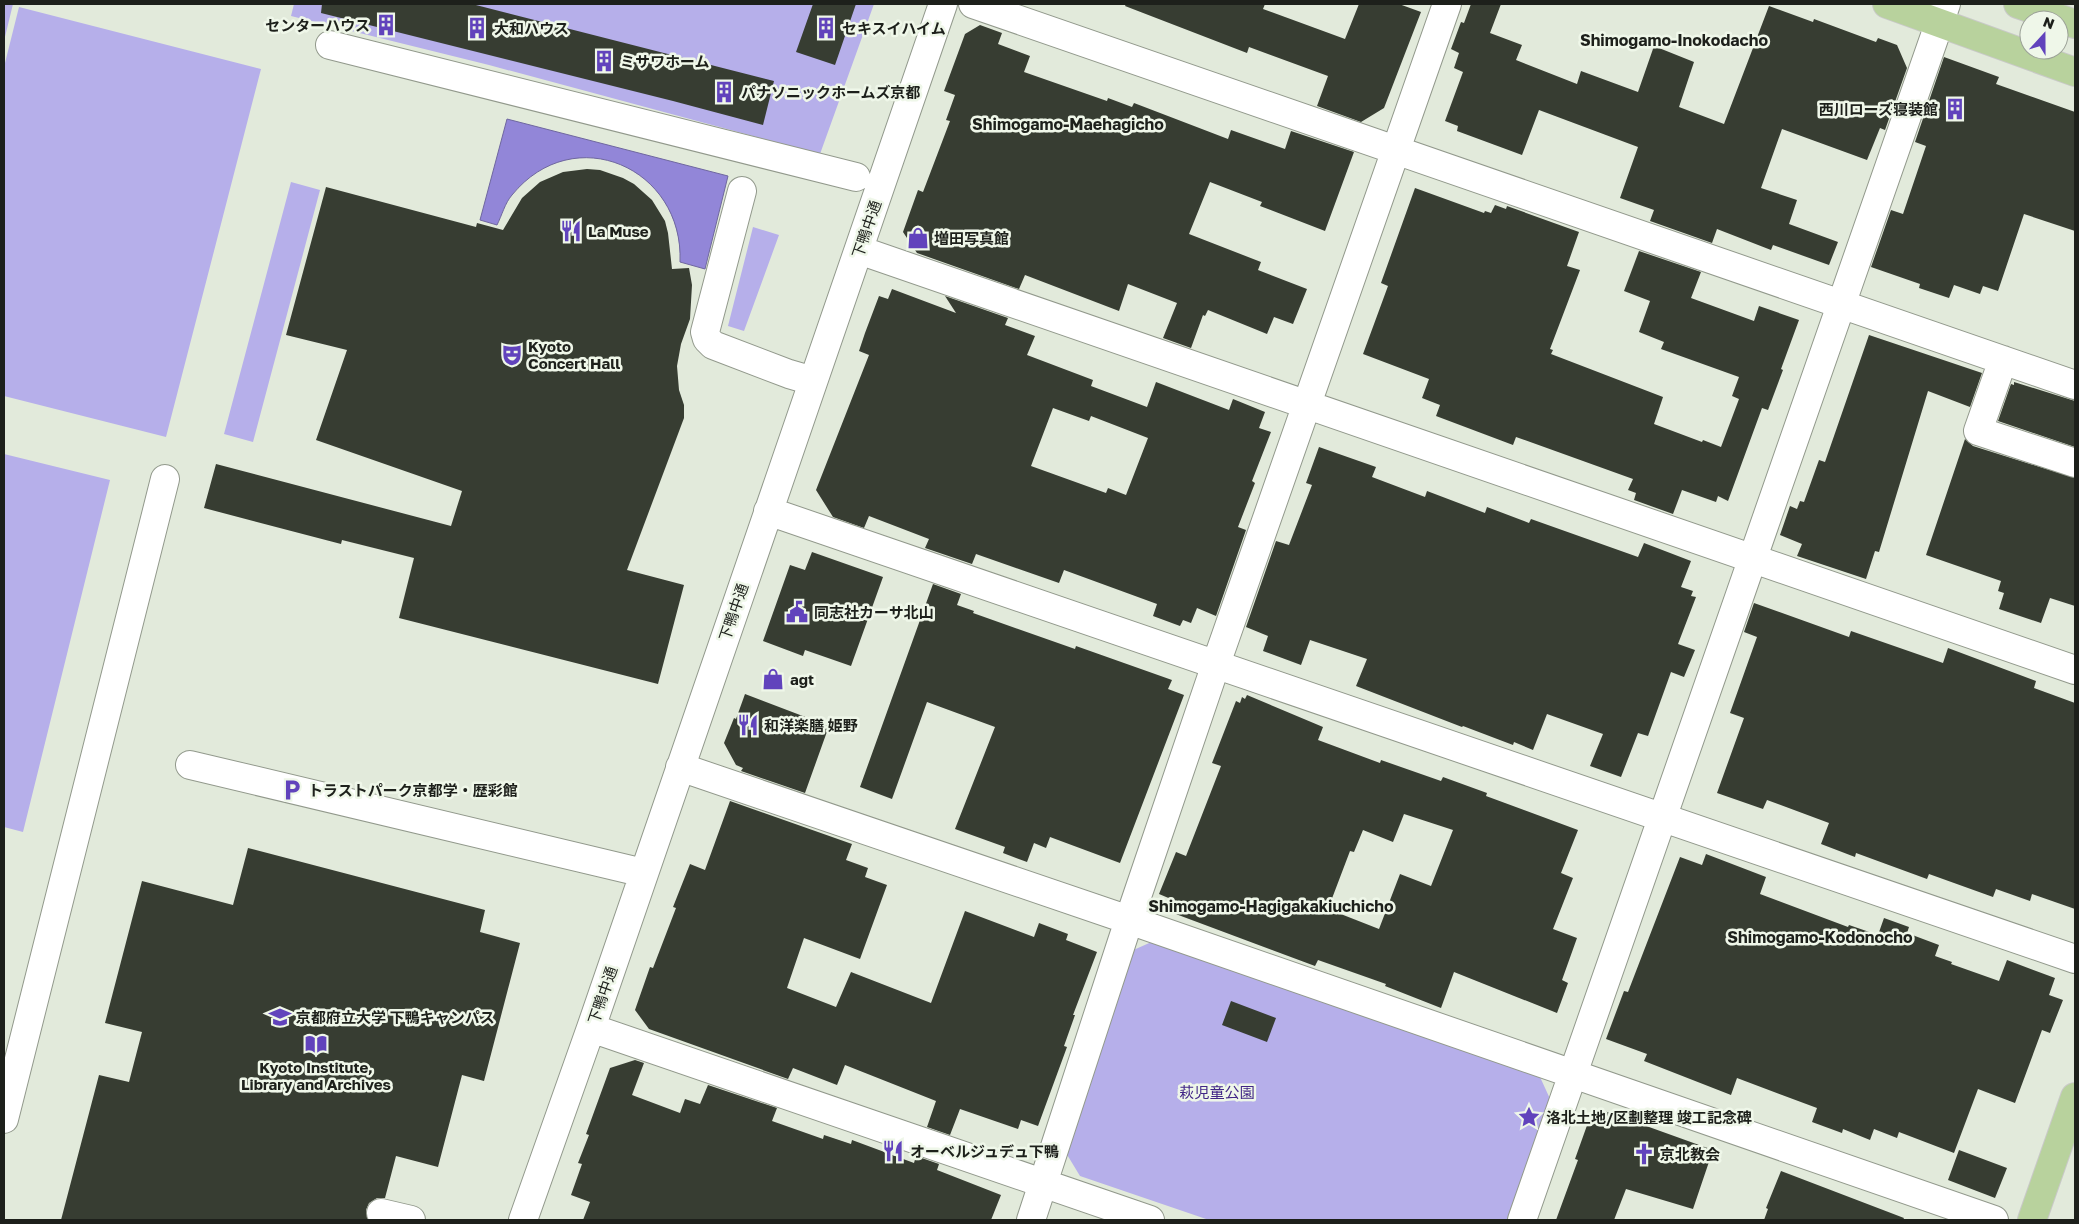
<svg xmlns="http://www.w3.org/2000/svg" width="2079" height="1224" viewBox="0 0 2079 1224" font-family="'Golos Text','Noto Sans JP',sans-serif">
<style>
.green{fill:#b6afea}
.water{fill:#9286d8;stroke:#6f679f}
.building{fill:#373d32;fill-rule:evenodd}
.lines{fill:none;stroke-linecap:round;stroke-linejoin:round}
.minor-casing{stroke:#92998c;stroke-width:30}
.major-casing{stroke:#c9c9c8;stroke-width:30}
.minor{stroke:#fff;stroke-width:28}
.major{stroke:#b8d29d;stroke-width:28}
.labels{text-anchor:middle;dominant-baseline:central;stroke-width:5;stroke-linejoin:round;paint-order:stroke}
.poi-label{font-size:15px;font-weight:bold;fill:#1d201b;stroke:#eff7e9;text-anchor:start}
.street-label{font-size:15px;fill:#1d201b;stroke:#eff7e9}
.park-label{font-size:15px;fill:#412686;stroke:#eff7e9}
.neighbourhood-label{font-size:16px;font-weight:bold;fill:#1d201b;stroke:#eff7e9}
</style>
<rect width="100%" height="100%" fill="#e2eadb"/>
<path class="green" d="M 4,4 L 13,4 L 4,41 Z
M 294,4 L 874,4 L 820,154 L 489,65 L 291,16 Z
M 19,7 L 261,69 L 166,437 L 4,396 L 4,67 Z
M 291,182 L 320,190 L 253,442 L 224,434 Z
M 753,227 L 779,235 L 744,331 L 728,326 Z
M 4,454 L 110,480 L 23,832 L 4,827 Z
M 1156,940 L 1540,1077 L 1551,1101 L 1507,1220 L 1209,1220 L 1080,1176 L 1063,1148 L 1129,952 Z"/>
<path class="water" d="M 507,119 L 728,176 L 705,269 L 680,262 C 684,168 574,119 512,195 C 505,203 502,215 497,225 L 480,220 Z"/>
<path class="building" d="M 322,4 L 472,4 L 774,81 L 763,125 L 673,101 L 321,13 Z
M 813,4 L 856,4 L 835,65 L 796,52 Z
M 1126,4 L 1265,4 L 1263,9 L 1345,39 L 1359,4 L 1399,4 L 1421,12 L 1384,108 L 1361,122 L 1317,106 L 1328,76 L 1249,47 L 1247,53 L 1125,6 Z
M 1471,4 L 1501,4 L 1490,33 L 1522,45 L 1516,60 L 1577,84 L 1581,71 L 1638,92 L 1654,46 L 1694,62 L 1679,107 L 1724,124 L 1769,6 L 1813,22 L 1814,19 L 1876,42 L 1878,38 L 1897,45 L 1907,68 L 1885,130 L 1880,128 L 1867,160 L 1782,129 L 1761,188 L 1797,200 L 1789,224 L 1838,242 L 1829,265 L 1773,245 L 1771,250 L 1717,229 L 1712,243 L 1650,221 L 1654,210 L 1620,198 L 1638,147 L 1539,110 L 1522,155 L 1457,131 L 1458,126 L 1445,121 L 1463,72 L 1454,68 L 1459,53 L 1451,49 L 1461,22 L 1464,23 Z
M 980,25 L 1002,33 L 998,44 L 1030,56 L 1024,72 L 1107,101 L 1108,98 L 1132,107 L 1134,103 L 1228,139 L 1231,130 L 1285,149 L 1291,131 L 1354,152 L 1325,231 L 1260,206 L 1262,202 L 1210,182 L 1189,234 L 1261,262 L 1258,270 L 1307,289 L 1293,324 L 1274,317 L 1267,334 L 1208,310 L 1205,316 L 1203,315 L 1191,348 L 1163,338 L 1177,303 L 1128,284 L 1119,311 L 1025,275 L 1019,289 L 917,253 L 903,232 L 918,190 L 923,192 L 950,121 L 946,120 L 955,95 L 944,91 L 965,34 Z
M 1944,57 L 1999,77 L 1996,84 L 2075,112 L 2075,231 L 2024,214 L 1998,291 L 1983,286 L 1980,294 L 1954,285 L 1949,298 L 1919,288 L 1920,284 L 1871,267 L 1891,210 L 1903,214 L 1926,146 L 1915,142 Z
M 587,169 L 600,170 L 623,178 L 634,184 L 652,200 L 665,221 L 668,233 L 672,269 L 689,268 L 692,285 L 690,319 L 681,344 L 677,366 L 679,390 L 684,405 L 684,418 L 627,570 L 684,585 L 658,684 L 399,618 L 414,558 L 342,540 L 341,544 L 204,508 L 216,464 L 451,526 L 462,491 L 316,440 L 347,350 L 286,335 L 326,187 L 476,227 L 477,223 L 503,230 L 522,198 L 540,182 L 563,172 Z
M 1415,188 L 1484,213 L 1485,211 L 1491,213 L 1495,205 L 1506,209 L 1507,206 L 1579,232 L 1567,266 L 1580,270 L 1550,349 L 1553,350 L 1551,354 L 1663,397 L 1654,424 L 1702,442 L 1703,440 L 1721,447 L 1739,399 L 1732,396 L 1739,377 L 1661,349 L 1664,342 L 1639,332 L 1650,301 L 1624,291 L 1639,251 L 1701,272 L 1691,298 L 1754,321 L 1759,306 L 1799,320 L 1781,369 L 1783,370 L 1768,410 L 1762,408 L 1728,501 L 1718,496 L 1716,502 L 1682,490 L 1673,514 L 1634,500 L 1636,493 L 1628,490 L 1633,479 L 1516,437 L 1513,445 L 1436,416 L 1440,405 L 1422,398 L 1429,379 L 1363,354 L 1388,286 L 1381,283 Z
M 892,289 L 956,313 L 945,296 L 1008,318 L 1005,325 L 1035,336 L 1027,355 L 1093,380 L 1091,386 L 1147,407 L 1156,382 L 1229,410 L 1233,399 L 1265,412 L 1259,428 L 1271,432 L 1252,481 L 1255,483 L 1238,527 L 1246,530 L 1216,616 L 1197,608 L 1191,623 L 1183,620 L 1180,626 L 1153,616 L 1157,604 L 1064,570 L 1059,583 L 976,554 L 972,564 L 925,548 L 929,539 L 869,516 L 864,528 L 833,517 L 816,490 L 869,355 L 859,351 L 865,333 L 879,296 L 888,299 ZM 1053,408 L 1089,421 L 1091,416 L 1148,438 L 1126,495 L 1108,488 L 1106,493 L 1031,466 Z
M 1869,335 L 1982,373 L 1970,407 L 1928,391 L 1879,552 L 1875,551 L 1866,579 L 1797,556 L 1802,544 L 1780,535 L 1790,506 L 1797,509 L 1800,501 L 1804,502 L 1819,460 L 1825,462 Z
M 2014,382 L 2075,401 L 2075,447 L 1998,421 L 2011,384 L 2014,385 Z
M 1965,439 L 1973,446 L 2075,478 L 2075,606 L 2050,598 L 2041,623 L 1999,609 L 2004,593 L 1998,591 L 2001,581 L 1926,555 Z
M 1319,447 L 1376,467 L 1372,477 L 1425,497 L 1427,491 L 1485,513 L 1487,507 L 1529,523 L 1531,519 L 1638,557 L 1644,543 L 1691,561 L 1681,587 L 1693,591 L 1691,596 L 1696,597 L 1678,644 L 1695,650 L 1684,677 L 1671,672 L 1648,736 L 1638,733 L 1621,777 L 1590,766 L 1603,734 L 1547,714 L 1533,750 L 1514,742 L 1513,745 L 1463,726 L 1462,727 L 1356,686 L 1367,659 L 1310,640 L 1301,665 L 1263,651 L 1268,636 L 1246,627 L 1276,541 L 1289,545 L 1312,485 L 1306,483 Z
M 812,552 L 883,577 L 851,666 L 805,650 L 803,656 L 763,641 L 790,565 L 805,570 Z
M 933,584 L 961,594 L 957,605 L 974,611 L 973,613 L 1075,649 L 1076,646 L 1172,680 L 1168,689 L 1184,695 L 1120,863 L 1050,837 L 1046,848 L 1034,843 L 1027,862 L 1003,853 L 1005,847 L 955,829 L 995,727 L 927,702 L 892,799 L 860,787 Z
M 1754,603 L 1849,637 L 1851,631 L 1943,663 L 1948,648 L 2036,681 L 2034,688 L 2075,703 L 2075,909 L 2032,894 L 2030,901 L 1996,889 L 1993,897 L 1929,874 L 1927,879 L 1856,853 L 1855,857 L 1821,844 L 1829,823 L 1767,800 L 1763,809 L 1717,793 L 1744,718 L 1730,713 L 1757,637 L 1744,632 Z
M 745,694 L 829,726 L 805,793 L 741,771 L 743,768 L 736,765 L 724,743 L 734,718 L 736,719 Z
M 1247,695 L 1323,727 L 1318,740 L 1380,763 L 1381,760 L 1441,781 L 1443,777 L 1487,793 L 1486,796 L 1578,830 L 1561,873 L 1573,878 L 1553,929 L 1577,938 L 1562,980 L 1568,983 L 1557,1013 L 1454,972 L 1441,1008 L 1385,986 L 1386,984 L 1318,960 L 1315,966 L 1173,913 L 1178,902 L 1159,894 L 1176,852 L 1186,856 L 1221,766 L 1212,763 L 1236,701 L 1240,703 L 1242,697 L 1245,699 ZM 1404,814 L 1453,830 L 1431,886 L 1400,874 L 1379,929 L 1328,909 L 1350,851 L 1354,852 L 1363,830 L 1393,842 Z
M 730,801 L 852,844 L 846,860 L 868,868 L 865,877 L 887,885 L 860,959 L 804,938 L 787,988 L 836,1007 L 851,972 L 931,1003 L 965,911 L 1034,937 L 1039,923 L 1068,934 L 1066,940 L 1097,952 L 1073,1015 L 1075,1015 L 1064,1046 L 1067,1047 L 1038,1126 L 1021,1120 L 1018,1129 L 960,1109 L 950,1135 L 927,1127 L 936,1101 L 845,1065 L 837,1085 L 793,1068 L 788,1079 L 649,1029 L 635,1010 L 650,967 L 653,968 L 676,908 L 673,907 L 690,864 L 705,870 Z
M 248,848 L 485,910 L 480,932 L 520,943 L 484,1081 L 462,1075 L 438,1167 L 396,1156 L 385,1198 L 377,1198 L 369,1203 L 366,1210 L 368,1220 L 61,1220 L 99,1075 L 129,1082 L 142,1032 L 105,1023 L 142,881 L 233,905 Z
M 1706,854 L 1766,877 L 1760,894 L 1848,927 L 1849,925 L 1878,935 L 1884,918 L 1909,927 L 1907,933 L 1939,945 L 1935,956 L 1952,962 L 1951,964 L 1999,981 L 2007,960 L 2055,978 L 2049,995 L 2063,1000 L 2050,1033 L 2042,1030 L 2015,1103 L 1978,1089 L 1954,1153 L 1899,1132 L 1897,1138 L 1874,1129 L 1870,1140 L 1843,1129 L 1842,1133 L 1812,1122 L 1817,1108 L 1737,1078 L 1731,1095 L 1644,1061 L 1647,1054 L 1606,1039 L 1624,991 L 1628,992 L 1680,857 L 1702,865 Z
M 1231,1001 L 1276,1018 L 1267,1042 L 1222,1025 Z
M 635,1060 L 644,1063 L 632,1095 L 680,1113 L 685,1099 L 700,1104 L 708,1085 L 777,1108 L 772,1121 L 823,1139 L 824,1135 L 851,1144 L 852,1140 L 914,1163 L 916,1156 L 939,1164 L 937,1170 L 1001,1195 L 991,1220 L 583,1220 L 590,1202 L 571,1195 L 582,1164 L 578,1163 L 589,1135 L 586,1134 L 610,1068 Z
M 1599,1109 L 1713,1150 L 1693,1209 L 1626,1189 L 1614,1220 L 1556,1220 L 1578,1160 L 1575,1159 L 1590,1117 L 1596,1118 Z
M 1959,1150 L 2007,1168 L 1995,1198 L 1948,1180 Z
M 1781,1171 L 1904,1218 L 1903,1220 L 1764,1220 L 1768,1209 L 1766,1208 Z"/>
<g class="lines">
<g class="minor-casing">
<path id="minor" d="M 973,4 L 2075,385
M 330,45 L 856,177
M 742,191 L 705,332 L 707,339 L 713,345 L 789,374 L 813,381
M 859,250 L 2075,670
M 2003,360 L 1978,431 L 2075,463
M 768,511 L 2075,959
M 190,765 L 644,873
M 680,767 L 1129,920 L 1994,1220
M 591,1028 L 1150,1220
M 4,1119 L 165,479
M 381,1213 L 411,1220
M 523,1220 L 591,1028 L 943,4
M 1031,1220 L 1129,920 L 1216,664 L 1447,4
M 1522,1220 L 1946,4"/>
</g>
<g class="major-casing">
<path id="major" d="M 1887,4 L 2075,72
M 2018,4 L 2075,24
M 2032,1220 L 2075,1097"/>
</g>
<use href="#minor" class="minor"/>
<use href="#major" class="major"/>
</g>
<defs>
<g id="building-bare" transform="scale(1.725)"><path d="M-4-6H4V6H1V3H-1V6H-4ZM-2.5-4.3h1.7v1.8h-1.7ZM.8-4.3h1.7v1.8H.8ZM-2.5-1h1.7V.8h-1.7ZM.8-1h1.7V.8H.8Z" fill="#6143bc" stroke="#eff7e9" stroke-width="2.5" paint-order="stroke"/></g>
<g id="restaurant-bare" transform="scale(1.725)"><path d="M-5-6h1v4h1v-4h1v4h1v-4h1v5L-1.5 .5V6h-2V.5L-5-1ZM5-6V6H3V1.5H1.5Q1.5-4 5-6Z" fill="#6143bc" stroke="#eff7e9" stroke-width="2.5" paint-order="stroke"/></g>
<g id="shop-bare" transform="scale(1.725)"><path d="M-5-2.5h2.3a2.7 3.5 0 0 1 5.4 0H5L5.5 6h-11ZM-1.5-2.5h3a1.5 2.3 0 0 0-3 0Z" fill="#6143bc" stroke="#eff7e9" stroke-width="2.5" paint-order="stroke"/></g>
<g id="theatre-bare" transform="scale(1.725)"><path d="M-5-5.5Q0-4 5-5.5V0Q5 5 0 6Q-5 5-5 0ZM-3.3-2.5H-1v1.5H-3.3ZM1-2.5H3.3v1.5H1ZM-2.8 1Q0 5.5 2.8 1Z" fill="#6143bc" stroke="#eff7e9" stroke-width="2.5" paint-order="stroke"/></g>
<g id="civic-bare" transform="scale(1.725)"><path d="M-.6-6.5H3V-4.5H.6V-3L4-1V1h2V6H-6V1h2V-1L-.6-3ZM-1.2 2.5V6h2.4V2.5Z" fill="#6143bc" stroke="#eff7e9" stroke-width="2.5" paint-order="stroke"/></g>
<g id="parking-bare" transform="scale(1.725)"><path d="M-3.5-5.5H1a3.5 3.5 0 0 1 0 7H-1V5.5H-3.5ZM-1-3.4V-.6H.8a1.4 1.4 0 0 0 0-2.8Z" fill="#6143bc" stroke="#eff7e9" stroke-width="2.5" paint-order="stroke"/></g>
<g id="university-bare" transform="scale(1.725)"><path d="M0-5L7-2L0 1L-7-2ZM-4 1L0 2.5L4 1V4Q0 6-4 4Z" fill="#6143bc" stroke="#eff7e9" stroke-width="2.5" paint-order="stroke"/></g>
<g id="library-bare" transform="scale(1.725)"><path d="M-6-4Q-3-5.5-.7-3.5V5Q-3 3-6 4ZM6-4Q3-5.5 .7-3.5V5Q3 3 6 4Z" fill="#6143bc" stroke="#eff7e9" stroke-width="2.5" paint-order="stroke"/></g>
<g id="sight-bare" transform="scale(1.725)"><path d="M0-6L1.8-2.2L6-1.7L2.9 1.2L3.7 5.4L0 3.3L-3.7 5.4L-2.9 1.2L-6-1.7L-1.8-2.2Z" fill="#6143bc" stroke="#eff7e9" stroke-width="2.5" paint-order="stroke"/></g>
<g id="church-bare" transform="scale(1.725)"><path d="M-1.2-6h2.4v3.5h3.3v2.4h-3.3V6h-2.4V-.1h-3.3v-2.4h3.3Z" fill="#6143bc" stroke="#eff7e9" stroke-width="2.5" paint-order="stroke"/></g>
</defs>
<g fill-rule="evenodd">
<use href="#building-bare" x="386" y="25"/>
<use href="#building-bare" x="477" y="28"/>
<use href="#building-bare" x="826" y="28"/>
<use href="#building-bare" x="604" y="61"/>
<use href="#building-bare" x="724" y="92"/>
<use href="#building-bare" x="1955" y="109"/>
<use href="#restaurant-bare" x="571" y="231"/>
<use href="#shop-bare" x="918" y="238"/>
<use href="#theatre-bare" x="512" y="355"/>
<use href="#civic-bare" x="797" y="612"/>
<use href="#shop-bare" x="773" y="679"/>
<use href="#restaurant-bare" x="748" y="725"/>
<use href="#parking-bare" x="292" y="790"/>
<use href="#university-bare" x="280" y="1017"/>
<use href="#library-bare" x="316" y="1044"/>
<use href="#sight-bare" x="1529" y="1117"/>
<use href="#restaurant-bare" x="893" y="1151"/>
<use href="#church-bare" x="1644" y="1154"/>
</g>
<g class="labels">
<g class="poi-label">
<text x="370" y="25" text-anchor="end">センターハウス</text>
<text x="494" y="28">大和ハウス</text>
<text x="842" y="28">セキスイハイム</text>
<text x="620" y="61">ミサワホーム</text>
<text x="741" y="92">パナソニックホームズ京都</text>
<text x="1938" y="109" text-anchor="end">西川ローズ寝装館</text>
<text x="588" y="231">La Muse</text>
<text x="934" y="238">増田写真館</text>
<text x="528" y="346">Kyoto<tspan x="528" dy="17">Concert Hall</tspan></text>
<text x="814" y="612">同志社カーサ北山</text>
<text x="790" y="679">agt</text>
<text x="764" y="725">和洋楽膳 姫野</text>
<text x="308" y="790">トラストパーク京都学・歴彩館</text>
<text x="296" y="1017">京都府立大学 下鴨キャンパス</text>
<text x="316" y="1067" text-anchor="middle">Kyoto Institute,<tspan x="316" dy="17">Library and Archives</tspan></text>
<text x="1546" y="1117">洛北土地/区劃整理 竣工記念碑</text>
<text x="910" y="1151">オーベルジュデュ下鴨</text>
<text x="1660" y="1154">京北教会</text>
</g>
<g class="street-label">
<text transform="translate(866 229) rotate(-71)">下鴨中通</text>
<text transform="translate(733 612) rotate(-71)">下鴨中通</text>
<text transform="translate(602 995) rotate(-71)">下鴨中通</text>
</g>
<g class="park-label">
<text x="1217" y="1092">萩児童公園</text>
</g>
<g class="neighbourhood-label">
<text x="1674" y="40">Shimogamo-Inokodacho</text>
<text x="1068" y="124">Shimogamo-Maehagicho</text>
<text x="1271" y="906">Shimogamo-Hagigakakiuchicho</text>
<text x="1820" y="937">Shimogamo-Kodonocho</text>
</g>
</g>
<rect width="2079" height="1224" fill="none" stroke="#1d201b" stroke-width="10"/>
<g transform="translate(2044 35) rotate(21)"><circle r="24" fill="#eff7e9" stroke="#9ba197"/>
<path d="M0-4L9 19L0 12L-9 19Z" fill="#6143bc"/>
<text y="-8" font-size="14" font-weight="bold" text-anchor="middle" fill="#1d201b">N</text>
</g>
</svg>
